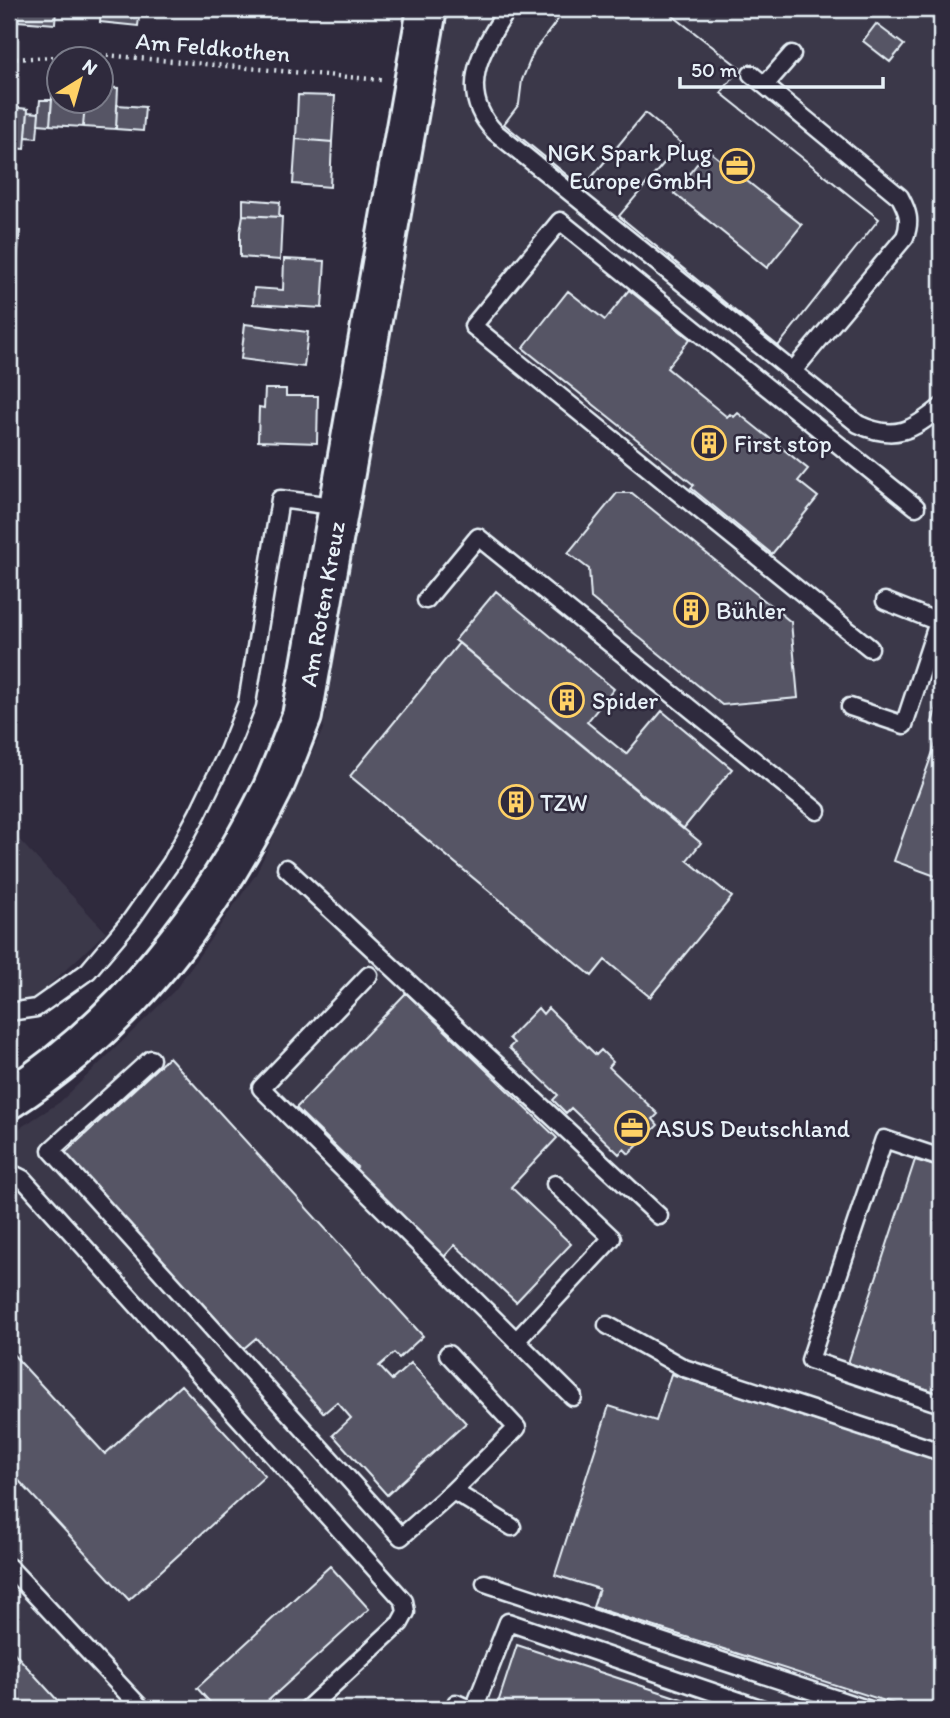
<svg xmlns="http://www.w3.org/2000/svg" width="950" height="1718" viewBox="0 0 950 1718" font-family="Itim,sans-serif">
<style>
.built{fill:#3b3749}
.building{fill:#575565;stroke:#e8f1f8;stroke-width:2;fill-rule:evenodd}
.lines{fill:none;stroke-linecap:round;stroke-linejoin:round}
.lane-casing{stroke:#e8f1f8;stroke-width:21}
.secondary-casing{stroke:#e8f1f8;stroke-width:44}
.path{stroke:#e8f1f8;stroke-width:4.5;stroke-dasharray:2 5;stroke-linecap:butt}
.lane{stroke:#2f2a3d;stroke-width:16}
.secondary{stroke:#2f2a3d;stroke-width:38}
.labels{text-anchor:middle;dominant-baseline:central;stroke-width:5;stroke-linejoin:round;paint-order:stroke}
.street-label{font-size:24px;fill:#e8f1f8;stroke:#2f2a3d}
.poi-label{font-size:24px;fill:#e8f1f8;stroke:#2f2a3d;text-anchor:start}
</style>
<rect width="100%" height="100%" fill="#2f2a3d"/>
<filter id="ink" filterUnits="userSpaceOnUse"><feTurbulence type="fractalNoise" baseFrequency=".0143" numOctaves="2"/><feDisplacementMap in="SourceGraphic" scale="14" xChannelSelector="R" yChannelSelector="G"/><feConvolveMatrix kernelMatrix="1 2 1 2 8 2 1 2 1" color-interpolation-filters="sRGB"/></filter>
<g filter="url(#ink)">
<path class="built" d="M 428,9 L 941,9 L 941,1709 L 9,1709 L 9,1135 L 60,1102 L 175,990 L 256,874 L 323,729 L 368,450 Z
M 9,829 L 106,932 L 9,1023 Z"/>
<path class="building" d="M 19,9 L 56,9 L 55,24 L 18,21 Z
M 101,9 L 140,9 L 138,26 L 100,22 Z
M 566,9 L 588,9 L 595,14 L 598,9 L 664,9 L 740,68 L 721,93 L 879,219 L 778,346 L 619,216 L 681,143 L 645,113 L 583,188 L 504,124 L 519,104 L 522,80 L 534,51 ZM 708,150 L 802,225 L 767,268 L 674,193 Z
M 566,9 L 588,9 L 595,14 L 598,9 L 664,9 L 740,68 L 721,93 L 879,219 L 778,346 L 619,216 L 681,143 L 645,113 L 583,188 L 504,124 L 519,104 L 522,80 L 534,51 Z
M 920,9 L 941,9 L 941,26 Z
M 876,24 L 904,45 L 890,62 L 863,41 Z
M 53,84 L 60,84 L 60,102 L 85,102 L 83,127 L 50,125 Z
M 102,87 L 118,88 L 116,129 L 83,127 L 85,102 L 102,102 Z
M 298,95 L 335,96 L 332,142 L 296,139 Z
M 40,100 L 52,100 L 50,125 L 38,124 Z
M 117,105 L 145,107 L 143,131 L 116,129 Z
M 9,107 L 28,109 L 25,149 L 9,148 Z
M 28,112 L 39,113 L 37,138 L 26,137 Z
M 296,139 L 332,142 L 330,187 L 293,184 Z
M 243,199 L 280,202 L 279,217 L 243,215 Z
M 243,215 L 282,217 L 280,260 L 240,257 L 240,232 Z
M 9,230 L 20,231 L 16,271 L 9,270 Z
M 284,259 L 325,261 L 322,308 L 253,304 L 254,288 L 283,290 Z
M 629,290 L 690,339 L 667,368 L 727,417 L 730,414 L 734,417 L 738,413 L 808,469 L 798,481 L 818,497 L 772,554 L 691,488 L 694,485 L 523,348 L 568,291 L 605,320 Z
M 245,324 L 308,332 L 304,367 L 241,359 Z
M 265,389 L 286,389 L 286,396 L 318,396 L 317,443 L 258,441 L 259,407 L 264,408 Z
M 617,493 L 632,493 L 791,622 L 798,698 L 722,705 L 591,598 L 589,569 L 568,553 Z
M 496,591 L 614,689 L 587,722 L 626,754 L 662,711 L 732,769 L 683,829 L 455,640 Z
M 459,643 L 701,843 L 687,860 L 732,897 L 650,997 L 605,960 L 592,976 L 350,776 Z
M 941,683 L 941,727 L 932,723 L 939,700 L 938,690 Z
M 941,729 L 941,878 L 894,861 Z
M 406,993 L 557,1138 L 511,1187 L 571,1244 L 516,1302 L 455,1245 L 444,1257 L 353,1171 L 357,1167 L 296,1108 Z
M 538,1008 L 543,1014 L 548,1008 L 596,1055 L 601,1050 L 613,1062 L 609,1067 L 658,1114 L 653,1119 L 658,1125 L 629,1154 L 624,1149 L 619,1154 L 571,1108 L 566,1113 L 553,1100 L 558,1095 L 509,1048 L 514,1043 L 509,1038 Z
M 169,1057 L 423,1336 L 399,1358 L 394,1353 L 379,1366 L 392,1380 L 411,1363 L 466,1423 L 387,1495 L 333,1435 L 351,1418 L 337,1402 L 324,1413 L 256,1338 L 243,1349 L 65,1153 Z
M 915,1160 L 941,1168 L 941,1394 L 848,1363 Z
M 9,1350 L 105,1454 L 181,1385 L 265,1476 L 129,1600 L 9,1470 Z
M 671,1374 L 941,1461 L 941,1709 L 910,1709 L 593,1607 L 599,1589 L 555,1575 L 609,1406 L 656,1421 Z
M 330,1566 L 369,1609 L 259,1709 L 216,1709 L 197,1688 Z
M 517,1645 L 694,1703 L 692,1709 L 496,1709 Z
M 9,1647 L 58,1701 L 64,1709 L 9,1709 Z"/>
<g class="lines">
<g class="lane-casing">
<path id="lane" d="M 508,9 C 481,48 456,92 495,132 L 858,424 C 894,441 912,431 941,407
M 751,74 L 900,197 C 908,212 911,221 905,237 L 792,372
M 765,85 L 792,54
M 426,600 L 478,537 L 817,811
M 885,601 L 941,623
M 870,648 L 473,326 L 560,221 L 916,507
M 850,707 L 904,725 L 938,622
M 286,868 L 659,1216
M 369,975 L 261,1088 L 573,1397
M 9,1012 L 36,1008 L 88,971 L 131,920 L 171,863 L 198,813 L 228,751 L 247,703 L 280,499 L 340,507
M 151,1059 L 51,1150 L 401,1537 L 453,1491 L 512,1527
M 941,1158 L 884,1139 L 810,1360 L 941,1404
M 9,1172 L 23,1179 L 404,1601 L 406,1612 L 400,1623 L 307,1709
M 607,1325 L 684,1368 L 941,1452
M 516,1341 L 612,1238 L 555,1184
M 448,1354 L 517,1428 L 453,1491
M 9,1567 L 142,1709
M 485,1583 L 867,1709
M 454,1709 L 456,1703 L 470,1709
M 474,1709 L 508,1622 L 763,1709"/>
</g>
<g class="secondary-casing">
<path id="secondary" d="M 9,1099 C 124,1025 212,911 272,790 C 283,766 292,740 302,716 L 427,9"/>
</g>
<path class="path" d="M 9,59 L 105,55 L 381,80"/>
<use href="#lane" class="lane"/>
<use href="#secondary" class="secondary"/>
</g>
</g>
<defs>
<g id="office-ring" transform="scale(1.75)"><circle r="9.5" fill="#2f2a3d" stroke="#ffd166" stroke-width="1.5"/><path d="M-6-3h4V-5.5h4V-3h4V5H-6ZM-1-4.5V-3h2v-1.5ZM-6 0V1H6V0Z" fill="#ffd166"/></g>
<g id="building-ring" transform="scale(1.75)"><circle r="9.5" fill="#2f2a3d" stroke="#ffd166" stroke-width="1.5"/><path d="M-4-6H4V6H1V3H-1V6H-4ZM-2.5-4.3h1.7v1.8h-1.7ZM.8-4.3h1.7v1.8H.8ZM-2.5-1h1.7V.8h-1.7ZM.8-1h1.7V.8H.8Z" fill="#ffd166"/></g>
</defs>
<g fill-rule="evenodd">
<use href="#office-ring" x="737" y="166"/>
<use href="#building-ring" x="709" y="443"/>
<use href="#building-ring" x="691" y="610"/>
<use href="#building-ring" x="567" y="700"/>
<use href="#building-ring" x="516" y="802"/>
<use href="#office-ring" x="632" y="1128"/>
</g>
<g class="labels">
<g class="street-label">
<text transform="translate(213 47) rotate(5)">Am Feldkothen</text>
<text transform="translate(322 604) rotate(-80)">Am Roten Kreuz</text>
</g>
<g class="poi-label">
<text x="712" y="152" text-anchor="end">NGK Spark Plug<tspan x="712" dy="28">Europe GmbH</tspan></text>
<text x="734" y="443">First stop</text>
<text x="716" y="610">Bühler</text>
<text x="592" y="700">Spider</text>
<text x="540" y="802">TZW</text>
<text x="656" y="1128">ASUS Deutschland</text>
</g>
</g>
<rect width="950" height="1718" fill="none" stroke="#2f2a3d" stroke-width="35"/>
<rect x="18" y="18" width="915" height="1683" fill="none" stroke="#e8f1f8" stroke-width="2.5" filter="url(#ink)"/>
<g transform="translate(80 80) rotate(37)"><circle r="33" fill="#2f2a3d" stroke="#797a88" stroke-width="2"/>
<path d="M0-5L12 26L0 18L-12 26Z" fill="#ffd166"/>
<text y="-10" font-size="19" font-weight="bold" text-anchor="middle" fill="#e8f1f8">N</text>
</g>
<path d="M680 77v10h203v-10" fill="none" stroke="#e8f1f8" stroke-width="3.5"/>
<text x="691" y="77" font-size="21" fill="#e8f1f8" stroke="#2f2a3d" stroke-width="5" paint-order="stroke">50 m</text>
</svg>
